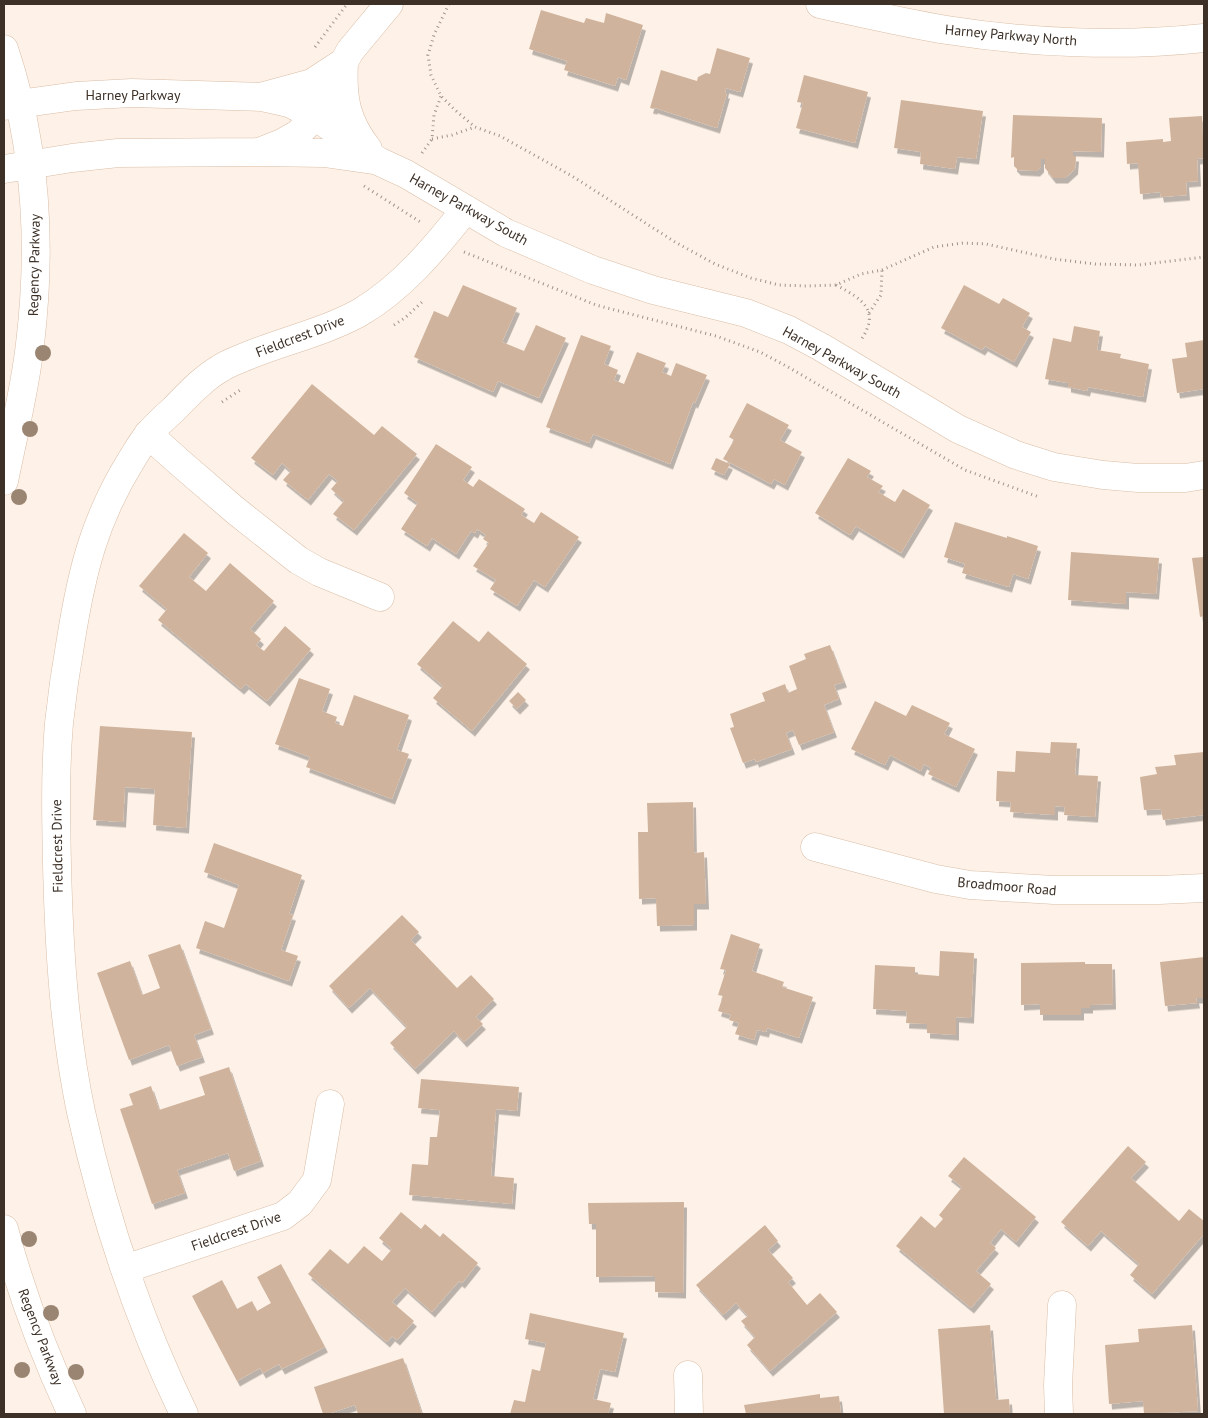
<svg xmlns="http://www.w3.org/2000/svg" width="1208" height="1418" viewBox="0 0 1208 1418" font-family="'PT Sans',sans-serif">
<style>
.building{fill:#d0b39c;filter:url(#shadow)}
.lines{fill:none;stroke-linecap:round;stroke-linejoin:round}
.minor-casing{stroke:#dabda6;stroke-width:29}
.major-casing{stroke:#dabda6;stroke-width:29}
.path{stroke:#9f9389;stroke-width:3;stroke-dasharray:1 4;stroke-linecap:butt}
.minor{stroke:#fff;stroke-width:28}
.major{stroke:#fff;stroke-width:28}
.tree{fill:#9a8572}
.labels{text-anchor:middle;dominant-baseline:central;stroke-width:4.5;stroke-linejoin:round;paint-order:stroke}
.street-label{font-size:14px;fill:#3c3027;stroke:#fff}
</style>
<defs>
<filter id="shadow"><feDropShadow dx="3" dy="5.5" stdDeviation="0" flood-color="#0004"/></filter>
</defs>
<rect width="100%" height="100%" fill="#fef2e8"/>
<path class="building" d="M 541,10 L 584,23 L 586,18 L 604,23 L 606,13 L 643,25 L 626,80 L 618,77 L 615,86 L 564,70 L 567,61 L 529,49 Z
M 717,48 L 750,58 L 740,92 L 726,88 L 725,93 L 727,93 L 717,128 L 655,108 L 654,109 L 650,108 L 661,70 L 697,81 L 698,77 L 706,73 L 710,74 Z
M 804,75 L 868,92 L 855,143 L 796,128 L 803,103 L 797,102 Z
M 901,100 L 983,111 L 976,159 L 957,157 L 955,169 L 920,164 L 921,152 L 894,148 Z
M 1013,115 L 1102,118 L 1101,152 L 1073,151 L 1073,156 L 1076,156 L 1075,169 L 1065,178 L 1053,178 L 1045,168 L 1045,159 L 1041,159 L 1041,167 L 1037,171 L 1018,170 L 1014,166 L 1014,157 L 1011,158 Z
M 1202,116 L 1204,158 L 1197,159 L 1198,181 L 1186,182 L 1187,195 L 1161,197 L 1160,192 L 1140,194 L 1138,163 L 1127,164 L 1126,142 L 1163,139 L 1163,142 L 1171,141 L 1169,118 Z
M 463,285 L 517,308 L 502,342 L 524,351 L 536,325 L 566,338 L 539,398 L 498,381 L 493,392 L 414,357 L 434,311 L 448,317 Z
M 964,285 L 999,304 L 1003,298 L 1030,313 L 1022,327 L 1031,332 L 1014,362 L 985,346 L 982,350 L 941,328 Z
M 1074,326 L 1100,331 L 1097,350 L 1121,354 L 1120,358 L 1149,364 L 1143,397 L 1088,387 L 1087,391 L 1068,387 L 1068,383 L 1045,379 L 1053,338 L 1071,342 Z
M 581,335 L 611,346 L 604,364 L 618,370 L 614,380 L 624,384 L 637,352 L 666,363 L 662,372 L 671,376 L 676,363 L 707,375 L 695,403 L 693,402 L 670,464 L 593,434 L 589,443 L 546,427 Z
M 1204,340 L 1204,389 L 1177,393 L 1172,359 L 1187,357 L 1185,343 Z
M 312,384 L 374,435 L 382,426 L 417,454 L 354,530 L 333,514 L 344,501 L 331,489 L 338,481 L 329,474 L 308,500 L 283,480 L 291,471 L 282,463 L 273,475 L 251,458 Z
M 747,403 L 789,425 L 780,440 L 802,452 L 785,485 L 774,479 L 771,484 L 723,459 L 734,440 L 729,437 Z
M 436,444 L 472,467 L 463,480 L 473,487 L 479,479 L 525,509 L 521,515 L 534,523 L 541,512 L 579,537 L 545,587 L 534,580 L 517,606 L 490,589 L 496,580 L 473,566 L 489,543 L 483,539 L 486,535 L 477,529 L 475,533 L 471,531 L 456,554 L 432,538 L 427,546 L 401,529 L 418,503 L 404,493 Z
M 716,458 L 730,464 L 724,475 L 711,469 Z
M 848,458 L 871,471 L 867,477 L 883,486 L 878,492 L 895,502 L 903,489 L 930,505 L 901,553 L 856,526 L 850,535 L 815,513 Z
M 955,522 L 1007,538 L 1007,536 L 1038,546 L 1028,579 L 1013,574 L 1009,587 L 962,573 L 965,564 L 944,557 Z
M 184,533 L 208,553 L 189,577 L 206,591 L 230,563 L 274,601 L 250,629 L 261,639 L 256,645 L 264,651 L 285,626 L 311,649 L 267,701 L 246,684 L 241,689 L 158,620 L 167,609 L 139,586 Z
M 1071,552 L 1159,558 L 1156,594 L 1126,592 L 1126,604 L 1068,600 Z
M 1204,557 L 1204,616 L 1200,617 L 1192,558 Z
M 453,621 L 479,642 L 488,631 L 527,664 L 472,731 L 433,698 L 443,686 L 417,664 Z
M 830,645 L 844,682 L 834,685 L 839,699 L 824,705 L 834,732 L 799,745 L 793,730 L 786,733 L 792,749 L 756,762 L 755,759 L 743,763 L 730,728 L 734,727 L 730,714 L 765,701 L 762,693 L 785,684 L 788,693 L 797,689 L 789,666 L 806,659 L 804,654 Z
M 299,678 L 330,689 L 322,711 L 337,717 L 335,723 L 343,726 L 354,695 L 409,715 L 397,750 L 409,754 L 392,799 L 306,767 L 310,757 L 275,744 Z
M 518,692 L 526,700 L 517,709 L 509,701 Z
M 875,701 L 906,716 L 912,705 L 950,723 L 944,734 L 975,749 L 956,787 L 928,774 L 931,768 L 924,764 L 921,771 L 890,755 L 885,765 L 851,749 Z
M 100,726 L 192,732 L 186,828 L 153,825 L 155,789 L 125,787 L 123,822 L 93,820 Z
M 1051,742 L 1077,743 L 1075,775 L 1098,776 L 1095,817 L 1064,815 L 1065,807 L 1055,806 L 1055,815 L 1010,812 L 1011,802 L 996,801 L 997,771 L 1015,772 L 1016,751 L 1050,753 Z
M 1204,752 L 1204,815 L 1163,820 L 1161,809 L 1144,810 L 1140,777 L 1157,774 L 1155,767 L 1176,765 L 1174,755 Z
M 693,802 L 694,853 L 704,852 L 706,904 L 694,904 L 694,925 L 657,926 L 656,898 L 639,899 L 638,832 L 648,832 L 647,803 Z
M 214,843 L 302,875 L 289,914 L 293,915 L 281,950 L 298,956 L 289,981 L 196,948 L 205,921 L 224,928 L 239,885 L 204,872 Z
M 402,915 L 419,932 L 411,940 L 457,988 L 471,975 L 494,999 L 476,1017 L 483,1024 L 464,1042 L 454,1031 L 415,1069 L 390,1043 L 407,1027 L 370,988 L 349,1008 L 329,986 Z
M 731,934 L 760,944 L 752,971 L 784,982 L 782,987 L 813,997 L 799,1038 L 767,1028 L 766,1032 L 757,1030 L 754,1040 L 735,1034 L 739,1023 L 729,1020 L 731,1015 L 718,1011 L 723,996 L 718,995 L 726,970 L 720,969 Z
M 180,944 L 211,1029 L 194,1035 L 202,1057 L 177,1066 L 169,1045 L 129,1060 L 97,973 L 130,961 L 142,995 L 160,988 L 148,955 Z
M 940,951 L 974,953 L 971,1018 L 956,1017 L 956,1035 L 927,1033 L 927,1024 L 906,1023 L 907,1011 L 873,1009 L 875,965 L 915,967 L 915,974 L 939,976 Z
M 1204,957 L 1204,998 L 1196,998 L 1197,1003 L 1165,1006 L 1160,962 Z
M 1085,962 L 1085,964 L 1112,964 L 1113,1004 L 1090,1005 L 1090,1008 L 1081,1008 L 1081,1015 L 1040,1015 L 1040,1004 L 1021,1005 L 1021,963 Z
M 229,1067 L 261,1161 L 234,1171 L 228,1153 L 177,1170 L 185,1193 L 152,1204 L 120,1109 L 133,1105 L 129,1094 L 151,1086 L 159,1110 L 205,1095 L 199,1077 Z
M 421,1079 L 519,1087 L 517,1111 L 496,1109 L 491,1176 L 514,1178 L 512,1204 L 409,1195 L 412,1164 L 428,1165 L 430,1137 L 437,1137 L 440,1110 L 418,1108 Z
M 1128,1146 L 1146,1162 L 1131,1178 L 1179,1221 L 1189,1209 L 1204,1221 L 1204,1234 L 1152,1294 L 1130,1275 L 1139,1264 L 1101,1231 L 1088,1246 L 1061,1222 Z
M 964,1157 L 1036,1217 L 1016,1242 L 1001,1229 L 990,1243 L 996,1248 L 976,1271 L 991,1284 L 971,1308 L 896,1246 L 921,1216 L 935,1228 L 943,1219 L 939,1215 L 962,1187 L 948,1176 Z
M 684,1202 L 683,1293 L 655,1292 L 655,1276 L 596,1277 L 596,1224 L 589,1224 L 588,1203 Z
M 401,1212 L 421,1229 L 425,1224 L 440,1237 L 443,1233 L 478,1263 L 462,1283 L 459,1281 L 432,1312 L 405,1288 L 392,1302 L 414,1321 L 397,1340 L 392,1336 L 387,1342 L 308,1274 L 330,1249 L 348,1264 L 364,1246 L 382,1261 L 392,1249 L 379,1238 Z
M 765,1225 L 778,1241 L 768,1250 L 793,1278 L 788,1282 L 807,1305 L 820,1293 L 837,1312 L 770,1371 L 747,1345 L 755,1337 L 741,1321 L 748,1316 L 736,1303 L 723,1315 L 696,1285 Z
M 281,1264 L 325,1347 L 282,1369 L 279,1364 L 263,1373 L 260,1368 L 237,1381 L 192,1296 L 222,1280 L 237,1309 L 252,1301 L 257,1311 L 271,1303 L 257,1277 Z
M 530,1313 L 624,1333 L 615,1372 L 600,1369 L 593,1399 L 611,1403 L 608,1414 L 510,1414 L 514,1400 L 525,1402 L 532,1369 L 540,1371 L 546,1343 L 525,1339 Z
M 990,1325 L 996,1400 L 1009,1399 L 1010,1414 L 944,1414 L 938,1329 Z
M 1192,1325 L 1198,1411 L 1144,1414 L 1143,1401 L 1109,1404 L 1105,1345 L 1139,1342 L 1138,1329 Z
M 403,1358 L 422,1414 L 358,1414 L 355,1405 L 328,1414 L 323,1414 L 314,1387 Z
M 820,1394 L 820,1398 L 839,1396 L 841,1414 L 746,1414 L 744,1405 Z"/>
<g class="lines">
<g class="minor-casing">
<path id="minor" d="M 820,4 C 862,13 904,23 947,30 C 1029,43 1121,47 1204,38
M 344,63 C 342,98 346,121 368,149
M 264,96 L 312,83 L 341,64
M 4,106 L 76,96 L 132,93 L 262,97 L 289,103 L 315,116 L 378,161 L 406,174 L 506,233 L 593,270 L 653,290 L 746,313 L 789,330 L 821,347 L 958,429 L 1016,455 L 1054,467 L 1103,475 L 1138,478 L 1185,478 L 1204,475
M 264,150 L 282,143 L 298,134 L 315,116 L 350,51 L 389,4
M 4,169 L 72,158 L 118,153 L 260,152 L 324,153 L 373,160
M 148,434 L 178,461 L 236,511 L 298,560 L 319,572 L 380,597
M 815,847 L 936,879 L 970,885 L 1054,890 L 1159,890 L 1204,888
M 125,1269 L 283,1216 L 300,1203 L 317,1180 L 330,1104
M 688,1375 L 689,1414
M 184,1414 C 138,1319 104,1216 81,1112 C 64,1031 59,948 57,865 C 56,818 55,770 59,723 C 62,695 66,667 71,639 C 82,570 95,518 132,459 C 137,451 142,442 148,435 C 155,426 164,418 173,410 C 188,395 202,379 221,368 C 228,363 238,360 247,356 C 284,341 324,332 359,313 C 402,288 435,248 465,210
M 1059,1414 L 1058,1385 L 1062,1305"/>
</g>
<g class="major-casing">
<path id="major" d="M 4,49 C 36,144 42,244 30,344 C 25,390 13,436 4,481
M 4,1229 C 21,1293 44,1354 72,1414"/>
</g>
<path class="path" d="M 449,4 L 434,35 L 428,55 L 431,75 L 441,96 L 455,110 L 475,127 L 500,136 L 572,176 L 675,242 L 715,264 L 751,278 L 779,285 L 807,286 L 836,285 L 861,274 L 882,270 L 934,247 L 963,243 L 986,244 L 1054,259 L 1095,264 L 1138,265 L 1204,257
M 315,47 L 347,4
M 432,139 L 452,135 L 475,127
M 422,153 L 432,139 L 434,115 L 441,96
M 364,186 L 422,223
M 464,252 L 596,305 L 716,336 L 760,352 L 788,367 L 965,470 L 1039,497
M 836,285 C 862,299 881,310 861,340
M 869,313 L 881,295 L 882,270
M 394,325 L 406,317 L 422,302
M 222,402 L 242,389"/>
<use href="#minor" class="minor"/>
<use href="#major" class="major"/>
</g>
<g class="tree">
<circle cx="43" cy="353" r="8"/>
<circle cx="30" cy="429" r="8"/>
<circle cx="19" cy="497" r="8"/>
<circle cx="29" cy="1239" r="8"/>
<circle cx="51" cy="1313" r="8"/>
<circle cx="22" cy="1370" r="8"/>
<circle cx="76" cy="1372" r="8"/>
</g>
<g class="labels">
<g class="street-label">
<text transform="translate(1011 35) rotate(5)">Harney Parkway North</text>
<text x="133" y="95">Harney Parkway</text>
<text transform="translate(469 209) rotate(29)">Harney Parkway South</text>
<text transform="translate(34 265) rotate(-89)">Regency Parkway</text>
<text transform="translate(300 336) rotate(-21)">Fieldcrest Drive</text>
<text transform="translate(842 362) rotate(29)">Harney Parkway South</text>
<text transform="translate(57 846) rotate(-91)">Fieldcrest Drive</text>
<text transform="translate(1007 886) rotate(5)">Broadmoor Road</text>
<text transform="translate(236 1231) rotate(-19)">Fieldcrest Drive</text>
<text transform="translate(41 1337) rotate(69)">Regency Parkway</text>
</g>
</g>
<rect width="1208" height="1418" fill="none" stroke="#3c3027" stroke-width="10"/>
</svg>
